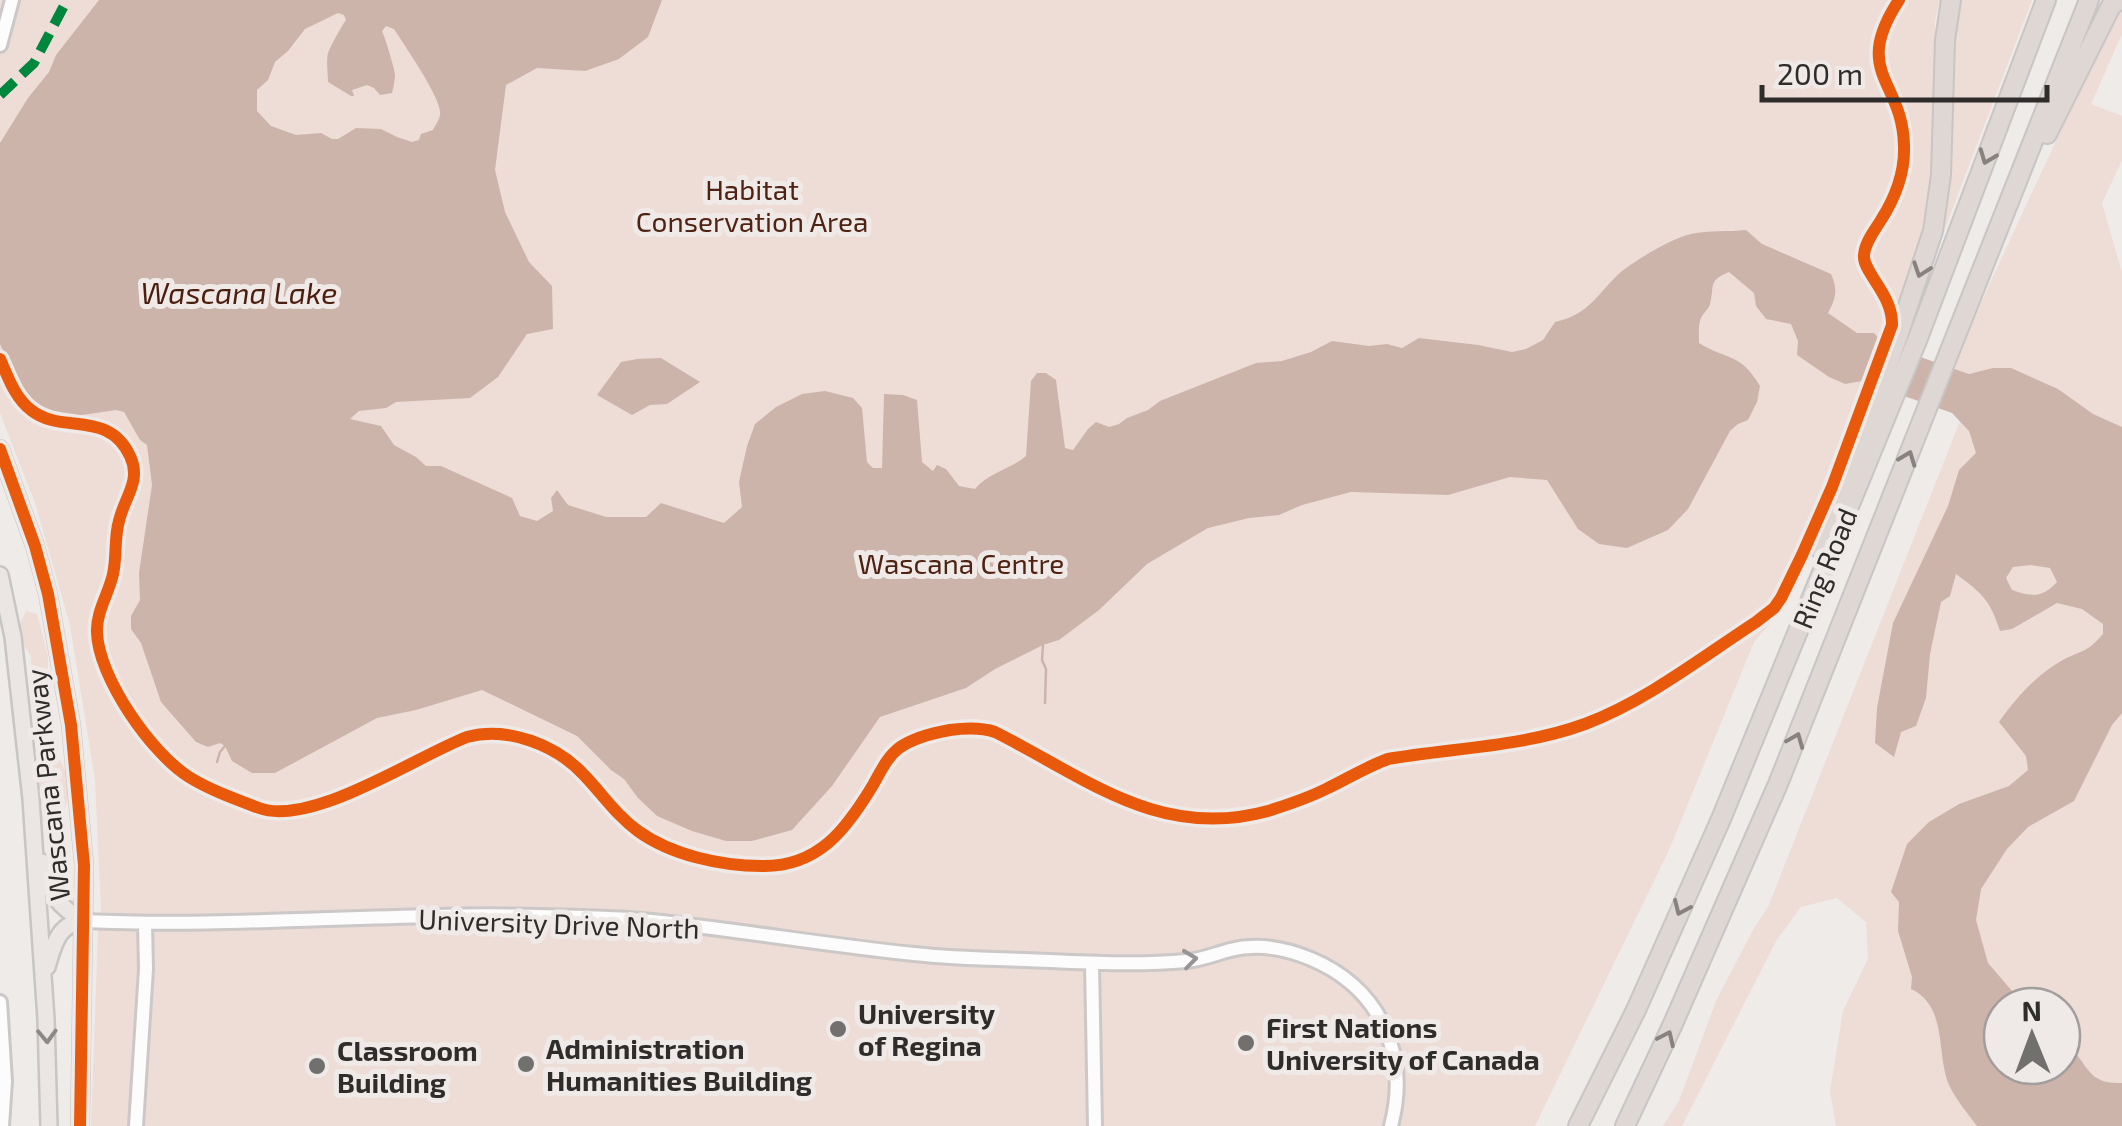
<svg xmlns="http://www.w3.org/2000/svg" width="2122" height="1126" viewBox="0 0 2122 1126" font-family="'Exo 2',sans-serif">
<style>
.green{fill:#eedcd6;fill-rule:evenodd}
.water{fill:#cdb4ab;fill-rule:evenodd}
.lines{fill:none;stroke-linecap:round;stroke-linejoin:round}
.stream{stroke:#cdb4ab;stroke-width:2.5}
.minor-casing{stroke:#cbc8c7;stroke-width:18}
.major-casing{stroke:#c7c6c5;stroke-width:20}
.highway-casing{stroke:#c7c6c5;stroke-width:22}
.minor{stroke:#fcfcfc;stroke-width:12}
.major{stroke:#ebe5e3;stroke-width:15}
.highway{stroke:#dfd7d3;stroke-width:18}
.quiet{stroke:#00873e;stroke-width:10;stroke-dasharray:20 10;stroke-linecap:butt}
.cycleway-casing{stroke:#efeae8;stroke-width:19}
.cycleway{stroke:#e8590c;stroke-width:12}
.oneway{stroke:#878280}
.oneway2{stroke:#969494}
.oneway3{stroke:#8d8988}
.poi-dot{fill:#72706e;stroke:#efeae8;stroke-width:4}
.labels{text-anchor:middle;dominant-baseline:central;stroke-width:10;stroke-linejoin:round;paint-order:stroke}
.park-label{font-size:28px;fill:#4f2211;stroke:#efeae8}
.street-label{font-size:28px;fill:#2f2d2c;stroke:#efeae8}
.poi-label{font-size:28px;font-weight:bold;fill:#2f2d2c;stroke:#efeae8;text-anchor:start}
.water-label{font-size:30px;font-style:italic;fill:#4b1e0d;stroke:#efeae8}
</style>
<rect width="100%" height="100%" fill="#eeebe9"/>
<path class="green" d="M 0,0 L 1940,0 L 1935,21 L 1933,149 L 1927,225 L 1893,334 L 1887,332 L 1881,340 L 1862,381 L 1865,390 L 1871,392 L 1834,490 L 1785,606 L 1754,642 L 1669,850 L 1535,1126 L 91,1126 L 98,932 L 101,908 L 95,780 L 70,625 L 35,503 L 0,413 Z
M 1956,0 L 2032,0 L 1944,231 L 1936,227 Z
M 2122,7 L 2122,34 L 2091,104 L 2122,116 L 2122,160 L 2102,203 L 2122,273 L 2122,1126 L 1836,1126 L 1830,1091 L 1843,1011 L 1868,959 L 1866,922 L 1837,898 L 1801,907 L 1776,941 L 1682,1126 L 1663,1126 L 1679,1101 L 1716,1001 L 1754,928 L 1768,907 L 1979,373 L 1969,374 L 1951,367 L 2082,85 ZM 2002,1006 L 2062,1006 L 2062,1066 L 2002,1066 Z
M 26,611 L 37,614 L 48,656 L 48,714 L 38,721 L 31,705 L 31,656 L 21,641 L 19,626 Z
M 58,755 C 63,767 72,782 69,795 C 66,811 55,819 59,836 L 50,844 L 43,826 L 38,766 L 45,757 Z"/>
<path class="water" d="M 99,0 L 662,0 L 648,37 L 619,59 L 585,71 L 537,68 L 506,85 L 495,170 L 505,212 L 529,262 L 552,286 L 553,329 L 527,334 L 498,377 L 470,398 L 396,402 L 386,408 L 359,411 L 350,419 L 381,426 L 394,445 L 416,457 L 426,466 L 441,466 L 512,498 L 520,516 L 537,521 L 553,511 L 551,498 L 557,490 L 568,505 L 606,517 L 646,517 L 661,503 L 724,523 L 742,507 L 739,482 L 747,446 L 755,424 L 776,407 L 802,394 L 825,391 L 853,398 L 862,408 L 867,462 L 873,468 L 882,468 L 884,394 L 903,395 L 917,400 L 922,462 L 933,471 L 937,465 L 946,469 L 959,486 L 975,489 C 988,473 1011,469 1026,456 L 1031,381 L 1037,373 L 1046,373 L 1056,380 L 1065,448 L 1073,450 L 1088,429 L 1096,422 L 1109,427 L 1119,424 L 1127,418 L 1148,410 L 1160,401 L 1256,363 L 1282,361 L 1311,352 L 1332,341 L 1369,346 L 1387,344 L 1402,348 L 1419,338 L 1478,345 L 1512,352 L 1526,349 L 1543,340 L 1555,322 C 1591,314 1597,293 1622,271 C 1638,259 1672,238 1691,234 C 1709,230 1729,232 1746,230 L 1762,244 L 1831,274 C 1838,290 1836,298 1828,313 L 1857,333 L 1874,333 L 1886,345 L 1969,374 L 1993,368 L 2011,368 L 2058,389 L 2093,414 L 2122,427 L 2122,713 L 2112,725 L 2074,801 L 2028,827 L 2007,849 L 1981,889 L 1976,920 L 1988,963 L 2025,1006 L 2002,1006 L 2002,1066 L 2062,1066 L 2062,1042 C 2089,1058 2083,1085 2122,1083 L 2122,1126 L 1977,1126 C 1968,1114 1957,1101 1950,1087 C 1935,1055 1949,1007 1911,989 L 1912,977 L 1898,931 L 1899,902 L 1891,892 L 1907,844 L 1929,822 L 1959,804 L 2009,786 L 2028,770 L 2026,756 L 1999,722 C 2015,699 2038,673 2063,660 C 2084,649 2085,654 2103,634 L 2103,624 L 2082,609 L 2057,603 L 2012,629 L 2000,631 C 1990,600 1982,593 1956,574 L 1950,596 L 1941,602 L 1930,654 L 1926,698 L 1916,726 L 1901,732 L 1894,757 L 1875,743 L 1877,708 L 1893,623 L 1948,506 L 1959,470 L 1976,453 L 1969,431 L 1952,413 L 1862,381 L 1845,384 L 1829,377 L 1797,355 L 1798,341 L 1791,324 L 1766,319 L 1756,306 L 1754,293 L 1729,272 C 1707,281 1715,286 1710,304 C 1709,309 1703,313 1701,318 C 1698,324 1699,336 1699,343 C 1728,361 1740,352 1760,386 L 1757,402 L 1748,420 L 1738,424 L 1730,431 L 1688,509 L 1668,530 L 1627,548 L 1599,544 L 1578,529 L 1547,480 L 1510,477 L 1448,495 L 1351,492 L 1302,505 L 1279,515 L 1249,518 L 1208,528 L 1147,564 L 1099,610 L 1059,640 L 1043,645 L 995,669 L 966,688 L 880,717 L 832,786 L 792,830 L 752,841 L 726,841 L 692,831 L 657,816 L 638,798 L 624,779 L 611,770 L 577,736 L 482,690 L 416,710 L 377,718 L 275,773 L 252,773 L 232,761 L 225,746 L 220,743 L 208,747 L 196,742 L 161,702 L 141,643 L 131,629 L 131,616 L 140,600 L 139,573 L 152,485 L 147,445 L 140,440 L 124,412 L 116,410 L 75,416 L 46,412 L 39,409 L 21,391 L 0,344 L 0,143 L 28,98 L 49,72 L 56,55 ZM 338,13 L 344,15 L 346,20 C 341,27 331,45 328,53 C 326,61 328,73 328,82 L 351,96 L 354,96 L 352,90 L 367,85 L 374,88 L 380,95 L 392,93 C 393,90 395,79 395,75 C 395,70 385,37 382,31 L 386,26 L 394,29 C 404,45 443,100 440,115 C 439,121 435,125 433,130 L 421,134 L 419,140 L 412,142 L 397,137 L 381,129 L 356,128 L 338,139 L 332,139 L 321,133 L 296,135 L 271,126 L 257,111 L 257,90 L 268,80 L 275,62 L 288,51 L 305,29 ZM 2031,565 L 2050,568 L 2057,582 C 2042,598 2032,597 2012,590 L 2006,578 L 2013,567 Z
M 661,358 L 700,382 L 667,404 L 650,405 L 632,415 L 597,395 L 621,362 L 637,359 Z"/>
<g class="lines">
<path class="stream" d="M 1043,645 L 1042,660 L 1046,669 L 1045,703
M 217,762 L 220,752 L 225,746"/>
<g class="minor-casing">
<path id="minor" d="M 0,45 L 12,0
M 85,921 C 236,928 387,912 538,916 C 576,917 614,917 652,921 C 739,930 826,945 914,954 C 959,959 1005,959 1050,961 C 1095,963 1141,965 1186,961 C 1201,960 1215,954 1230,950 C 1258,943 1285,948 1311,959 C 1380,988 1410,1054 1391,1126
M 1092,963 L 1095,1126
M 0,1002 L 5,1081 L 2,1126
M 136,1126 L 146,969 L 145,923"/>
</g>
<g class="major-casing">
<path id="major" d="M 0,449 L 35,546 L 48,594 L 71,725 L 84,865 L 80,1126
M 0,575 L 13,637 L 31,799 L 46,1019 L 49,1126
M 42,862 C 48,890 57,908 85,921
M 47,967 C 54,944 58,923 85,921"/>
</g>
<g class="highway-casing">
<path id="highway" d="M 2047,134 L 2111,6 L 2119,0
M 1820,549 L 1898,336 L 1933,231 L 1941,175 L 1945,40 L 1951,0
M 1578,1126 L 1636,1010 L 1721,819 L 1918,338 L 2046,0
M 1625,1126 L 1672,1026 L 1778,784 L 2089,0"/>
</g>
<use href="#minor" class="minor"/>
<use href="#major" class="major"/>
<use href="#highway" class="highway"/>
<path class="quiet" d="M 0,95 L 34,63 L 67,0"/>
<g class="cycleway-casing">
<path id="cycleway" d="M 0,359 C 8,377 15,398 31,410 C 62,435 108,409 130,456 C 142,481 124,498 119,521 C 114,538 117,556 113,574 C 109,593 96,612 97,632 C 98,677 151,753 189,777 C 210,790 235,799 259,808 C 312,827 415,757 467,737 C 508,726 557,745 585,776 C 603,795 617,816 638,831 C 671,855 721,866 762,866 C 818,867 846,830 873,785 C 880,773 887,757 899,748 C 913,738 933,733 950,730 C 965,728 980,727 995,732 C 1085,777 1159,841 1268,811 C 1287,805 1308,798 1326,789 C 1347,779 1366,767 1388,759 C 1453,748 1522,747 1585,724 C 1646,701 1701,658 1756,622 L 1774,608 L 1781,598 L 1802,555 L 1832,487 L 1892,325 C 1893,294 1862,272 1864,255 C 1865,242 1875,230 1881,220 C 1895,198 1905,173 1904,146 C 1903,80 1851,73 1899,0
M 0,449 L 35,546 L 48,594 L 71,725 L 84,865 L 80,1126"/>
</g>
<use href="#cycleway" class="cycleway"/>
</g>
<defs><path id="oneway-chevron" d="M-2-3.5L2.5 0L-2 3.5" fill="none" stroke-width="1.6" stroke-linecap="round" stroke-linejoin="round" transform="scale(2.5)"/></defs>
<g class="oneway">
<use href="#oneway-chevron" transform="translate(1987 157) rotate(111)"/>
<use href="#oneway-chevron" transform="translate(1921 270) rotate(109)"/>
<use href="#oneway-chevron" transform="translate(1908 458) rotate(-69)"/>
<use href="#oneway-chevron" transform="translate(1796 740) rotate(-68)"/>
<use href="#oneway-chevron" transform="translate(1681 908) rotate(114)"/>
<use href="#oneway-chevron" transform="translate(1667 1038) rotate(-65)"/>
</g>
<use class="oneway2" href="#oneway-chevron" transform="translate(1190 959) rotate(-7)"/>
<use class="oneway3" href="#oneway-chevron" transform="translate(47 1036) rotate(88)"/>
<g class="poi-dot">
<circle cx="838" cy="1029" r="10"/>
<circle cx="1246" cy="1043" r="10"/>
<circle cx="526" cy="1064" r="10"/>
<circle cx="317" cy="1066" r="10"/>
</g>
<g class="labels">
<g class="park-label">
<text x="752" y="189">Habitat<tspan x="752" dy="32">Conservation Area</tspan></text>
<text x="961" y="563">Wascana Centre</text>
</g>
<g class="street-label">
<text transform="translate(1824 568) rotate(-68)">Ring Road</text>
<text transform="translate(47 785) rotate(-96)">Wascana Parkway</text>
<text transform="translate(559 923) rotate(2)">University Drive North</text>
</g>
<g class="poi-label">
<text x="858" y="1013">University<tspan x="858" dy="32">of Regina</tspan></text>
<text x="1266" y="1027">First Nations<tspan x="1266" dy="32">University of Canada</tspan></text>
<text x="546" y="1048">Administration<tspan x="546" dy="32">Humanities Building</tspan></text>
<text x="337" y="1050">Classroom<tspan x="337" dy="32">Building</tspan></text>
</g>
<g class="water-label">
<text x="239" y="292">Wascana Lake</text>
</g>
</g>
<g transform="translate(2032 1036) rotate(359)"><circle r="48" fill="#efeae8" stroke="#a29e9d" stroke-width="2.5"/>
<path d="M0-8L18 38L0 25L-18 38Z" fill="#72706e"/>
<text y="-15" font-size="28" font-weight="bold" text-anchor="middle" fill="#2f2d2c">N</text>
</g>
<path d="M1762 85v15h285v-15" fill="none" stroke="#2f2d2c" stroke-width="5"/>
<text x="1777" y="85" font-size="30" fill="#2f2d2c" stroke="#efeae8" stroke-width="8" paint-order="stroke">200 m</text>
</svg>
